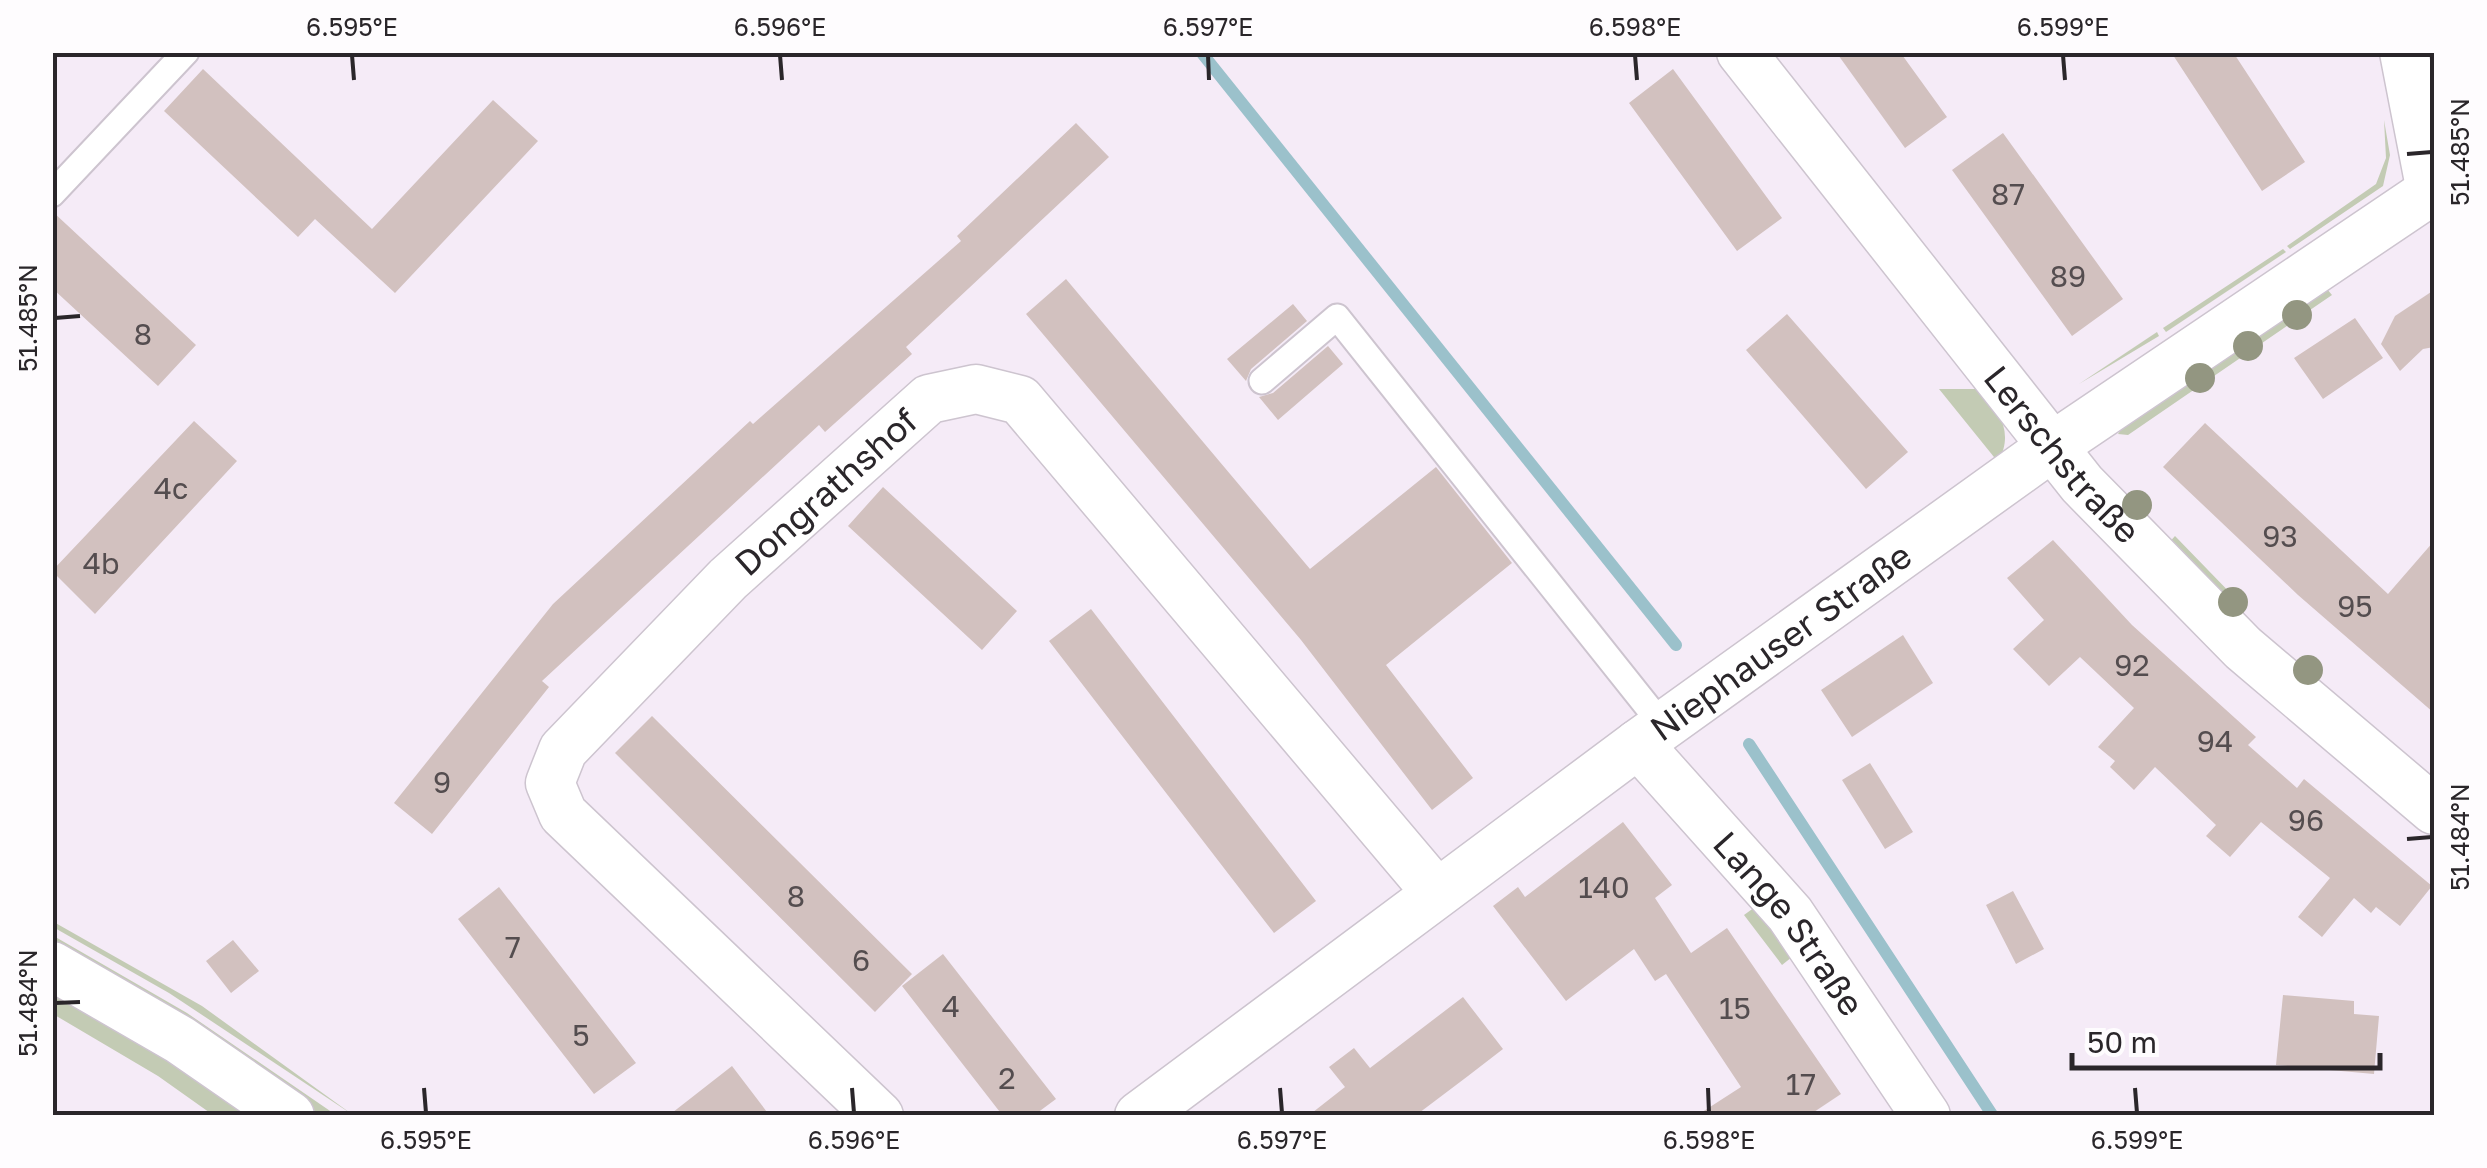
<svg xmlns="http://www.w3.org/2000/svg" width="2487" height="1168" viewBox="0 0 2487 1168" font-family="'Golos Text',sans-serif">
<style>
.green{fill:#c3cbb4}
.lines{fill:none;stroke-linecap:round;stroke-linejoin:round}
.stream{stroke:#9bc1cb;stroke-width:12}
.building{fill:#d2c1bf}
.service-casing{stroke:#cdc4cf;stroke-width:29}
.minor-casing{stroke:#cdc4cf;stroke-width:51}
.service{stroke:#fff;stroke-width:25}
.minor{stroke:#fff;stroke-width:48}
.tree{fill:#939681}
.ticks{fill:none;stroke:#2a262a;stroke-width:4}
.labels{text-anchor:middle;dominant-baseline:central;stroke-width:9;stroke-linejoin:round;paint-order:stroke}
.number-label{font-size:30px;fill:#544d4f}
.street-label{font-size:35px;fill:#2a262a;stroke:#fefcfe}
.neatline{fill:none;stroke:#2a262a;stroke-width:4}
.ticks-label{font-size:25px;text-anchor:middle;fill:#2a262a}
</style>
<rect width="100%" height="100%" fill="#f5ebf7"/>
<path class="green" d="M 2384,120 L 2390,155 L 2383,186 L 2290,249 L 2287,246 L 2376,184 L 2386,158 Z
M 2283,249 L 2286,252 L 2166,332 L 2163,328 Z
M 2327,289 L 2332,295 L 2128,435 L 2118,434 L 2124,425 Z
M 2157,332 L 2159,336 L 2079,384 Z
M 1939,389 L 1983,389 C 2000,414 2014,433 1998,462 Z
M 2175,536 L 2240,603 L 2233,612 L 2166,546 Z
M 1755,907 L 1792,957 L 1782,965 L 1744,915 Z
M 52,921 L 202,1006 L 353,1115 L 169,993 L 53,927 Z
M 52,935 L 187,1013 L 336,1115 L 321,1115 L 53,944 Z
M 53,990 L 255,1115 L 213,1115 L 158,1076 L 53,1014 Z"/>
<g class="lines">
<path class="stream" d="M 1201,52 L 1676,645
M 1749,744 L 1993,1116"/>
</g>
<path class="building" d="M 1836,52 L 1900,52 L 1947,117 L 1905,148 Z
M 2171,52 L 2233,52 L 2305,162 L 2262,191 Z
M 203,69 L 372,229 L 493,100 L 538,141 L 395,293 L 315,219 L 298,237 L 164,111 Z
M 1673,69 L 1782,218 L 1737,251 L 1629,103 Z
M 1076,123 L 1109,157 L 906,347 L 912,354 L 825,432 L 819,425 L 542,681 L 549,687 L 432,834 L 394,803 L 553,604 L 750,421 L 753,424 L 961,241 L 957,236 Z
M 2003,133 L 2123,299 L 2072,336 L 1952,170 Z
M 52,211 L 196,345 L 158,386 L 52,288 Z
M 1066,279 L 1310,569 L 1436,467 L 1512,563 L 1386,665 L 1473,778 L 1432,810 L 1301,640 L 1026,314 Z
M 2434,290 L 2434,347 L 2423,349 L 2400,371 L 2381,344 L 2395,316 Z
M 1293,304 L 1307,321 L 1251,369 L 1246,381 L 1227,359 Z
M 1787,314 L 1908,452 L 1866,489 L 1746,350 Z
M 2355,318 L 2383,358 L 2323,399 L 2294,358 Z
M 1328,346 L 1343,364 L 1278,420 L 1259,397 L 1273,393 Z
M 194,421 L 237,461 L 95,614 L 52,571 Z
M 2205,423 L 2388,594 L 2434,541 L 2434,713 L 2298,595 L 2163,467 Z
M 883,487 L 1017,611 L 982,650 L 848,526 Z
M 2053,540 L 2132,625 L 2256,737 L 2248,745 L 2297,788 L 2304,779 L 2432,886 L 2400,926 L 2376,907 L 2371,913 L 2354,898 L 2322,937 L 2298,917 L 2330,878 L 2261,822 L 2230,857 L 2206,836 L 2216,825 L 2155,767 L 2134,790 L 2110,767 L 2115,761 L 2098,747 L 2134,708 L 2080,657 L 2049,686 L 2013,649 L 2044,620 L 2007,578 Z
M 1091,609 L 1316,901 L 1274,933 L 1049,641 Z
M 1903,635 L 1933,683 L 1852,737 L 1821,690 Z
M 652,716 L 912,974 L 875,1012 L 615,753 Z
M 1870,763 L 1913,832 L 1885,849 L 1842,780 Z
M 1623,822 L 1672,885 L 1655,898 L 1691,953 L 1727,928 L 1841,1094 L 1808,1116 L 1696,1116 L 1741,1087 L 1666,974 L 1655,981 L 1634,949 L 1566,1001 L 1493,906 L 1518,887 L 1525,897 Z
M 499,887 L 636,1063 L 594,1094 L 458,919 Z
M 2013,891 L 2044,949 L 2016,964 L 1986,905 Z
M 233,940 L 259,971 L 231,993 L 206,961 Z
M 943,954 L 1056,1099 L 1033,1116 L 1003,1116 L 902,986 Z
M 2283,995 L 2354,1001 L 2354,1014 L 2379,1016 L 2374,1074 L 2276,1065 Z
M 1463,997 L 1503,1049 L 1468,1076 L 1415,1116 L 1308,1116 L 1345,1087 L 1329,1067 L 1354,1048 L 1370,1068 Z
M 732,1066 L 770,1116 L 668,1116 Z"/>
<g class="lines">
<g class="service-casing">
<path id="service" d="M 52,194 L 186,52
M 1262,381 L 1337,317 L 1663,726"/>
</g>
<g class="minor-casing">
<g id="minor">
<path id="s1" d="M 1741,52 L 2082,484 L 2243,648 L 2434,810"/>
<path d="M 2404,52 L 2431,192"/>
<path id="s2" d="M 1638,744 L 1790,914 L 1926,1116"/>
<path d="M 52,966 L 180,1040 L 290,1116"/>
<path id="s3" d="M 879,1116 L 563,814 L 550,783 L 563,750 L 728,579 L 929,399 L 976,389 L 1020,400 L 1436,892"/>
<path id="s4" d="M 1139,1116 L 1638,744 L 2053,446 L 2434,189"/>
</g>
</g>
<use href="#service" class="service"/>
<use href="#minor" class="minor"/>
</g>
<g class="tree">
<circle cx="2297" cy="315" r="15"/>
<circle cx="2248" cy="346" r="15"/>
<circle cx="2200" cy="378" r="15"/>
<circle cx="2137" cy="505" r="15"/>
<circle cx="2233" cy="602" r="15"/>
<circle cx="2308" cy="670" r="15"/>
</g>
<path class="ticks" d="M 352,55 L 354,80M 780,55 L 782,80M 1208,55 L 1209,80M 1635,55 L 1637,80M 2063,55 L 2065,80M 2407,154 L 2432,152M 55,318 L 80,316M 2407,839 L 2432,837M 55,1003 L 80,1002M 424,1088 L 426,1113M 852,1088 L 854,1113M 1280,1088 L 1282,1113M 1708,1088 L 1709,1113M 2135,1088 L 2137,1113"/>
<g class="labels">
<g class="number-label">
<text x="2008" y="194">87</text>
<text x="2068" y="276">89</text>
<text x="143" y="334">8</text>
<text x="171" y="488">4c</text>
<text x="2280" y="536">93</text>
<text x="101" y="563">4b</text>
<text x="2355" y="606">95</text>
<text x="2132" y="665">92</text>
<text x="2215" y="741">94</text>
<text x="442" y="782">9</text>
<text x="2306" y="820">96</text>
<text x="1604" y="887">140</text>
<text x="796" y="896">8</text>
<text x="513" y="947">7</text>
<text x="861" y="960">6</text>
<text x="951" y="1006">4</text>
<text x="1735" y="1008">15</text>
<text x="581" y="1035">5</text>
<text x="1007" y="1078">2</text>
<text x="1801" y="1084">17</text>
</g>
<g class="street-label">
<text stroke="none"><textPath href="#s1" startOffset="515">Lerschstraße</textPath></text>
<text stroke="none"><textPath href="#s3" startOffset="875">Dongrathshof</textPath></text>
<text stroke="none"><textPath href="#s4" startOffset="798">Niephauser Straße</textPath></text>
<text stroke="none"><textPath href="#s2" startOffset="235">Lange Straße</textPath></text>
</g>
</g>
<rect width="2487" height="1168" fill="none" stroke="#fefcfe" stroke-width="110"/>
<path d="M2072 1053v15h308v-15" fill="none" stroke="#2a262a" stroke-width="5"/>
<text x="2087" y="1053" font-size="30" fill="#2a262a" stroke="#fefcfe" stroke-width="8" paint-order="stroke">50 m</text>
<rect x="55" y="55" width="2377" height="1058" class="neatline"/>
<g class="ticks-label">
<text x="352" y="36">6.595°E</text>
<text x="780" y="36">6.596°E</text>
<text x="1208" y="36">6.597°E</text>
<text x="1635" y="36">6.598°E</text>
<text x="2063" y="36">6.599°E</text>
<text transform="translate(2460 152) rotate(-90)" y="9">51.485°N</text>
<text transform="translate(28 318) rotate(-90)" y="9">51.485°N</text>
<text transform="translate(2460 837) rotate(-90)" y="9">51.484°N</text>
<text transform="translate(28 1003) rotate(-90)" y="9">51.484°N</text>
<text x="426" y="1149">6.595°E</text>
<text x="854" y="1149">6.596°E</text>
<text x="1282" y="1149">6.597°E</text>
<text x="1709" y="1149">6.598°E</text>
<text x="2137" y="1149">6.599°E</text>
</g>
</svg>
